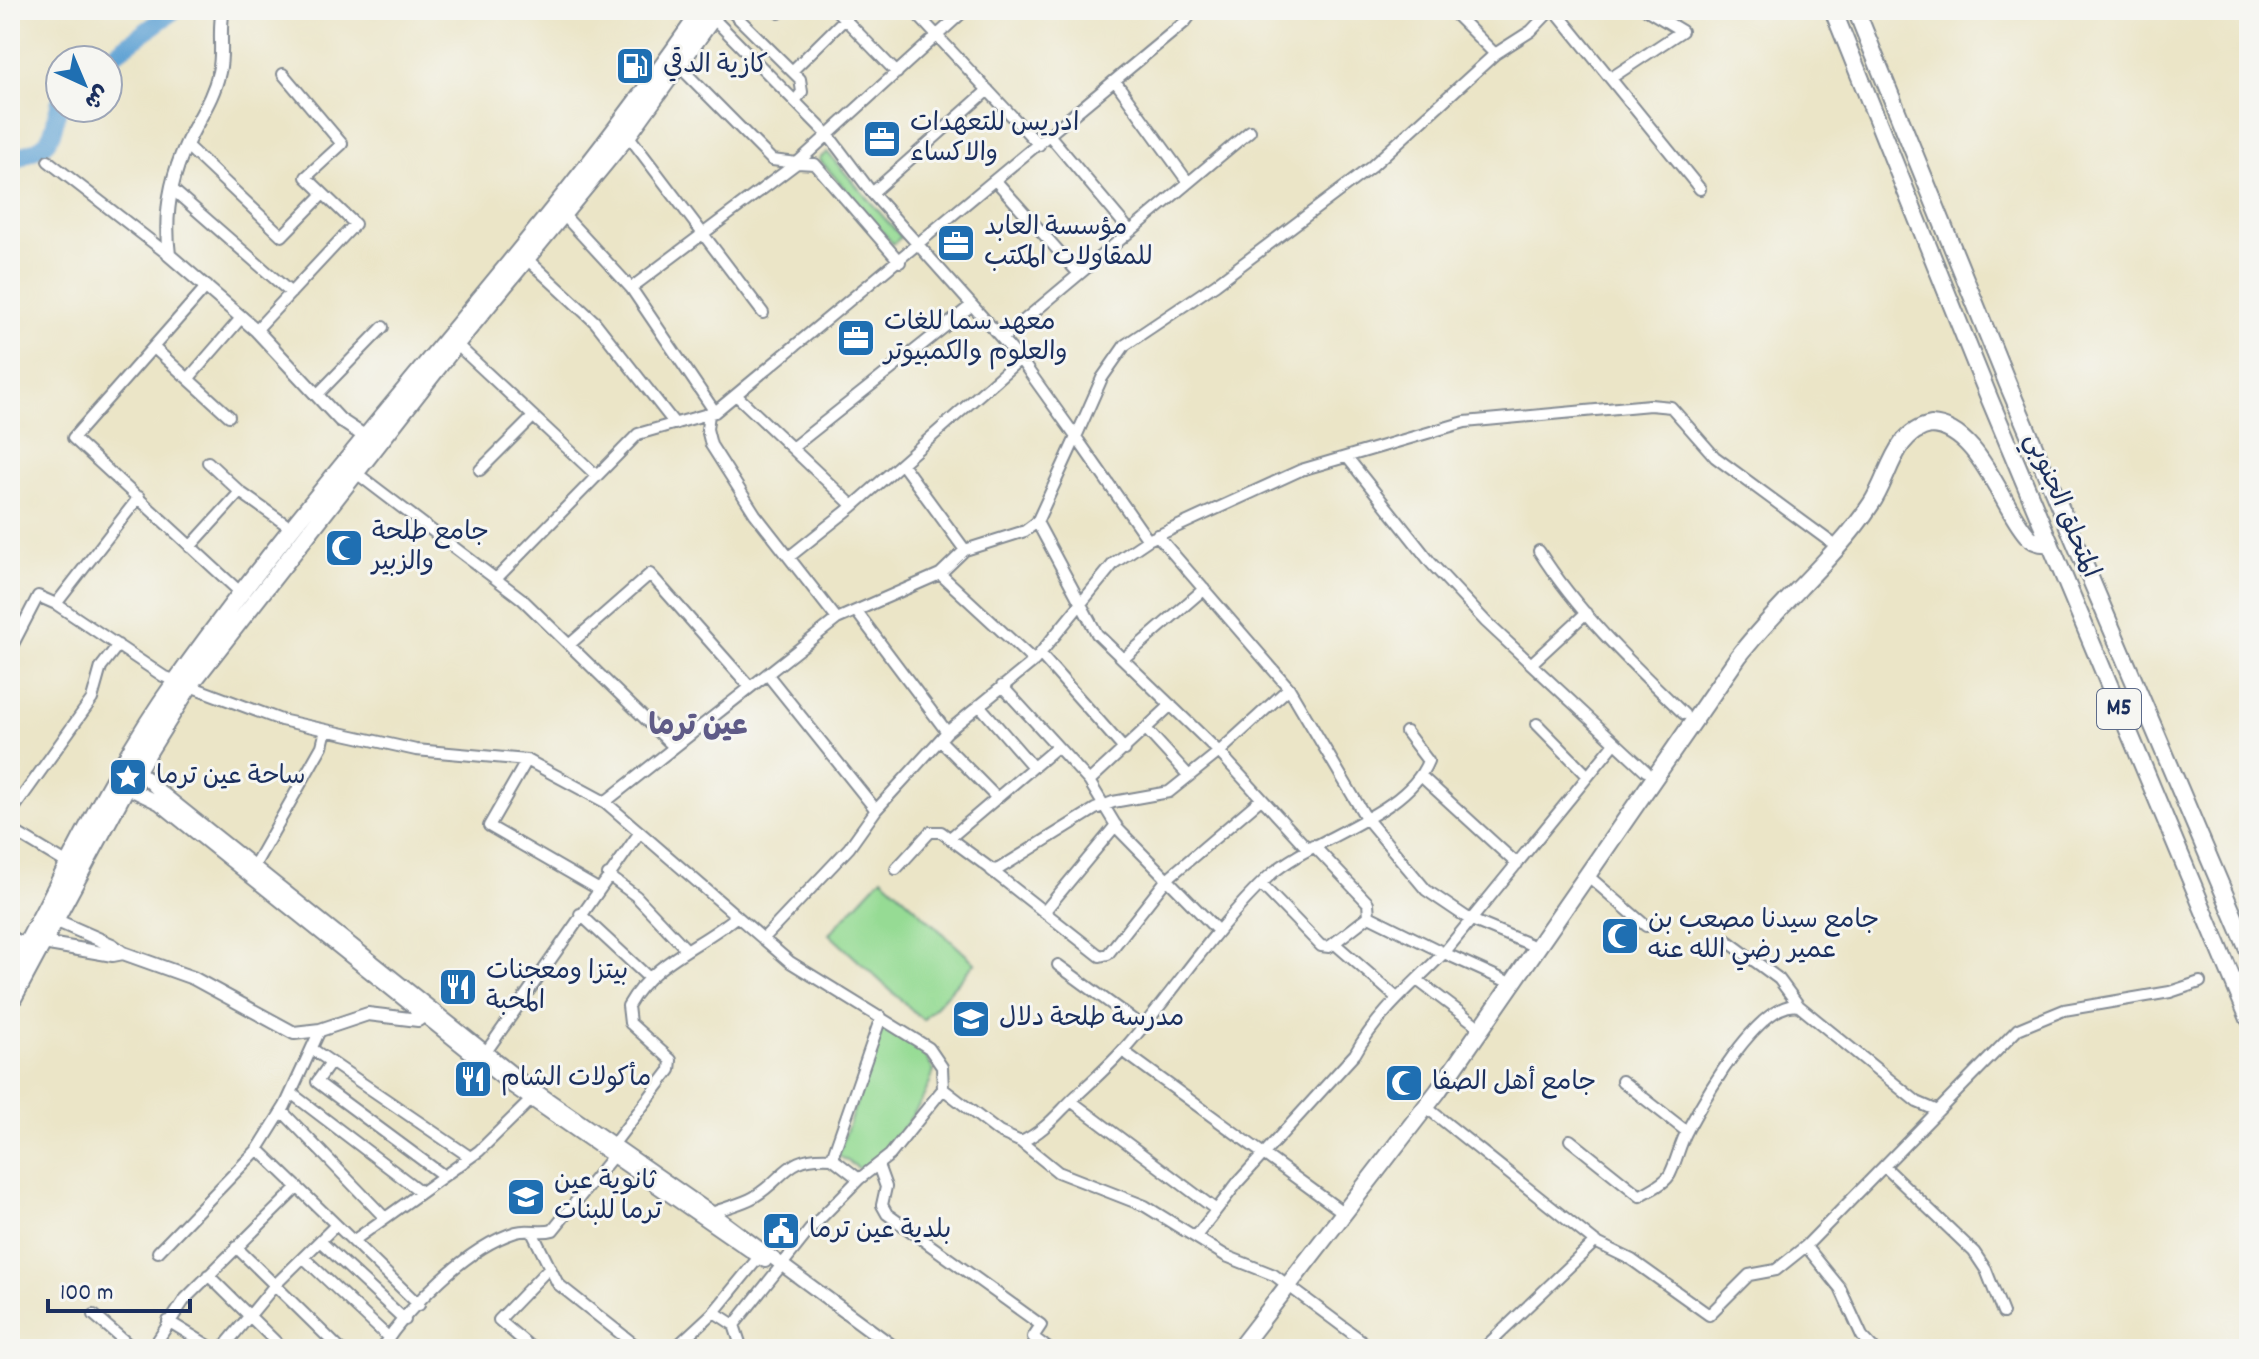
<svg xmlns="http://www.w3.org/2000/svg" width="2259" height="1359" viewBox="0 0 2259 1359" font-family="Dekko,'Playpen Sans Arabic',sans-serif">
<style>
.green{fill:#96db94;stroke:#588579;stroke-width:2}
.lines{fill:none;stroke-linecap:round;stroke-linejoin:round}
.river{stroke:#60a3d4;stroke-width:18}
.minor-casing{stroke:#838a92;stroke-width:14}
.tertiary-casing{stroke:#838a92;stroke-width:16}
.primary-casing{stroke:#838a92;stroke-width:20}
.trunk-casing{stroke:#838a92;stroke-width:20}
.minor{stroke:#fff;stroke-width:10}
.tertiary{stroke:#fff;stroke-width:12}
.primary{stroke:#fff;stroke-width:16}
.trunk{stroke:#fff;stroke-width:16}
.labels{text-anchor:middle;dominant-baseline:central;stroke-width:6;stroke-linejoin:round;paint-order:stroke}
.shield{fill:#f6f6f2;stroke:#5d6b8a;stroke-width:2}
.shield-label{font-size:24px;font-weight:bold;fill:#1b2f5e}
.poi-label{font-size:26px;fill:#1b2f5e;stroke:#f6f6f2;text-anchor:start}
.street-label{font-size:26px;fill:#1b2f5e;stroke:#f6f6f2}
.quarter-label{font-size:30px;font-weight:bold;fill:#5f5b87;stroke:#f6f6f2}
</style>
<rect width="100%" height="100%" fill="#f6f6f2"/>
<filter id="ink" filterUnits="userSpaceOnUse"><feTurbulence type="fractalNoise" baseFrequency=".0125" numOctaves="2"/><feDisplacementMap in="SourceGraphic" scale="16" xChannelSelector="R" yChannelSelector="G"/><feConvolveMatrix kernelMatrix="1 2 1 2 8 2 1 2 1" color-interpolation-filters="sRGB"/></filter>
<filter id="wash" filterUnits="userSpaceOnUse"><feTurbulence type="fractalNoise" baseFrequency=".006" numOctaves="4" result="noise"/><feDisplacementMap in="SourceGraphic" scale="32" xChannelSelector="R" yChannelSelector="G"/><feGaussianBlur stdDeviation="1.8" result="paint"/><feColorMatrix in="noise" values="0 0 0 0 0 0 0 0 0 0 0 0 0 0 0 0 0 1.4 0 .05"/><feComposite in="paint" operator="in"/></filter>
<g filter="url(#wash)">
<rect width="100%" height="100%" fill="#ebe5c7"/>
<path class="green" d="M 827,152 L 901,237 L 893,244 L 819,159 Z
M 882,877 L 975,963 L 923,1020 L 829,934 Z
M 883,1027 L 923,1052 L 934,1071 C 921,1112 895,1143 862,1170 L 838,1155 Z"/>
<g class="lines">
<path class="river" d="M 106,60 L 175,10
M 10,165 C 20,154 33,153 44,145 C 55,135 56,114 60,101"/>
</g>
</g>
<g filter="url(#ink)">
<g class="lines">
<g class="minor-casing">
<path id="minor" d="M 730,10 L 800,79 L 802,92 L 795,101
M 836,10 L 897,73
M 913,10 L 1039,145
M 1451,10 L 1495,54
M 1555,10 L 1700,189
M 779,13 L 782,10
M 710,15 L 829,136 L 872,193 L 1020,359 L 1076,437 L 1037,522 L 1097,634 L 1219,752 L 1289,688
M 677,64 L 772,160 L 797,163 L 965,10
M 792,71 L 854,10
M 1611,78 L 1682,31 L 1647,10
M 1115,81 L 1188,182
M 628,135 L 763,313
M 1050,136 L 1130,231
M 186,145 L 282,236 L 323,194
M 48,161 L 169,255
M 996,181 L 1079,274
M 171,188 L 291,293
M 872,193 L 988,90
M 559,210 L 631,288 L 715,412
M 527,259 L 595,322 L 675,424
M 207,286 L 73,438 L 241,593
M 631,288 L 797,163 L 815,164 L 900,262
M 256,330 L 355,224 L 306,177 L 342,144 L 283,74
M 1003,338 L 1250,131
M 454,342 L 597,476
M 153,347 L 229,416
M 189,378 L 242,317
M 317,395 L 383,327
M 736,395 L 853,506
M 709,414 L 707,429 L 711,445 L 755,514 L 837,619
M 792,448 L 972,305
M 1347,457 L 1431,563 L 1486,622 L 1646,771
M 208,462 L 240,492 L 291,528
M 902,464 L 965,550
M 480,470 L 533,417
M 355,472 L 522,599 L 674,747
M 1157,535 L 1289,688 L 1366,818 L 1426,890 L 1469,919 L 1529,944
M 1148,540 L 1076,437 L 1102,378 L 1125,345 L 1216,284 L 1371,167 L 1495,54 L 1531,31 L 1551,10
M 190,547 L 240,492
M 1539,551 C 1578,613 1632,664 1684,714
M 789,557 L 853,506 L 1020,359
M 940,574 L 965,550 L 1025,531 L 1037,522
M 496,579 L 638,434 L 715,412 L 1185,22 L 1194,10
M 56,604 L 139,497
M 856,611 L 947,732
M 569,645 L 650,574 L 750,687
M 10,650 L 38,596 L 56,604 L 163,676 L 281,720 L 416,750 L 527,760 L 605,802 L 790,962 L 929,1048 L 942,1067 L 943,1089 L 999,1132 L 1021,1142 C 1045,1131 1057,1114 1076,1096 C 1092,1081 1109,1066 1124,1049 C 1174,993 1213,929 1268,877 C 1312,837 1406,816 1428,761 L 1406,732
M 1040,654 L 1125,750
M 1123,659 L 1204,589
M 1532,663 L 1586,613
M 767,674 L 876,810
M 1002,686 L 1089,781 L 1118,829 L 1218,931
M 979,705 L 1033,767
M 1537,724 L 1587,775
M 1146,729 L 1189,776
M 940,740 L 997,798
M 527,760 L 489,826 L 598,889
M 1421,776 L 1517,864
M 1089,781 L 1171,705
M 605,802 L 837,619 L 940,574 L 1034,661
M 10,814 L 92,699 L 101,667 L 118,645
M 10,829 L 68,864
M 950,838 L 1057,747
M 254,866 L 322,746 L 326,730
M 896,869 L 930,832 L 941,832 L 991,869 L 997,870 L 1095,809 L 1113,802 L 1169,792 L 1219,752 L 1307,848
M 991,870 L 1100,956 L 1108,954 L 1167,879 L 1261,799
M 608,875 L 636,896 L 686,949
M 1587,875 L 1646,926
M 1261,884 L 1321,946 L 1329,947 L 1369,916 L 1368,903 L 1313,845
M 1044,912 L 1116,825
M 580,914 L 649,978
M 763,939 L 849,848 L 876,810 L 947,732 L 1034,661 L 1114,563 L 1148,540 L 1301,470 L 1465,422 L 1650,405 L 1671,407 L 1715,457 L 1836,546
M 1726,940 L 1779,979 L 1799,1006 L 1917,1102 L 1938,1111
M 1334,943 L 1397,998
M 1058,965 L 1143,1027
M 1417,980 L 1474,1023
M 1504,980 L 1444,953 L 1615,743
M 312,1049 L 470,1157
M 1123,1051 L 1344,1213
M 486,1052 L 640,832
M 331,1062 L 317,1082 L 444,1176
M 1622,1081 L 1686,1131
M 291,1093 L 421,1192
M 1071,1101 L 1215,1209
M 1426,1107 L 1595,1242
M 282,1111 L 385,1218
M 1570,1140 L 1640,1196 C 1649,1190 1665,1184 1670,1174 C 1677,1160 1680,1143 1688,1129 C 1704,1099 1760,998 1799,1006
M 1021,1142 L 1058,1172 L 1145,1206 L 1226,1256 L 1274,1275 L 1373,1349
M 613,1145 L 670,1070 L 671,1060 L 630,1023 L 628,1006 C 653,961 700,947 737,916
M 258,1149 L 353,1241 L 479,1151 L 531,1100
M 832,1158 L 881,1017
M 878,1165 L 886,1187 L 882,1205 L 887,1214 L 1041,1325 L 1033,1337 L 1049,1349
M 1884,1166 L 1974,1252 L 1986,1270 L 2003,1313
M 712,1213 C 726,1207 742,1204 754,1197 C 787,1177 785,1155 832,1158 L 859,1179
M 532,1232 L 558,1284 L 640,1349
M 1197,1235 L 1238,1182 L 1355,1054 C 1377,1014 1412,985 1444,953 L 1369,916
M 320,1241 L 405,1320
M 353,1241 L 419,1305
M 1806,1246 L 1840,1288 L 1862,1336 L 1874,1349
M 236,1247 L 340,1349
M 158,1252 L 258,1149 L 285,1106 L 320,1030
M 304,1258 L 389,1338
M 208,1275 L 283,1349
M 714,1312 L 759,1257
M 94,1315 L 134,1349
M 168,1321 L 214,1349
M 734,1325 L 812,1227 L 859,1179 L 890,1155 L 943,1089
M 223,1348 L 275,1285 L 336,1225
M 152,1349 L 185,1299 L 298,1187
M 381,1349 C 409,1306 467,1247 516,1232 C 529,1228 540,1234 553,1230 L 613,1156
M 533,1349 L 499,1320 L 549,1268
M 674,1349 L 714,1312 L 734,1325 L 742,1349
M 1483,1349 L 1595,1242 L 1632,1260 L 1709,1315 L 1749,1275 L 1776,1270 L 1806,1246 L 2018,1029 L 2064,1010 L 2170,992 L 2200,982"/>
</g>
<g class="tertiary-casing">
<path id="tertiary" d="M 223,10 C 218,30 224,52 219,72 C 213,100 197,120 186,145 C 170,180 164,217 169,255 L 256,330 L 340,420 L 372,441
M 134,766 L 157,789 L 522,1081 L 712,1213 L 896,1349
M 122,785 L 159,803 L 513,1087 L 765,1261
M 55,920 L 112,945 L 123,953 L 193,978 L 294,1033 L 320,1030 L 368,1014 L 418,1020 L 427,1013
M 10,938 L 27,945
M 43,943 L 113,955 L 123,953"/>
</g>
<g class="primary-casing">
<path id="primary" d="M 10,975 C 64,876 110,773 176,681 C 341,449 541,245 702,10
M 10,1004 L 127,786 L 190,685 L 456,344 L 628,135 L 718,10
M 1239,1349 L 1438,1091 L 1738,657 C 1778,604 1836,558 1871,504 C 1890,477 1893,432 1931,425 C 1979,427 2001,506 2027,535 C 2033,542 2041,544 2050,543"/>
</g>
<g class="trunk-casing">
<path id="trunk" d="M 1833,10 L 1990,400 L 2249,1019
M 1856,10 L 2009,387 L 2249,952"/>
</g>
<use href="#minor" class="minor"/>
<use href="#tertiary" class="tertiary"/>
<use href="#primary" class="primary"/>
<use href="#trunk" class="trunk"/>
</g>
</g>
<defs>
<g id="fuel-square" transform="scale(2)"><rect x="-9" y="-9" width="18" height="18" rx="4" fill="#1f6fb2" stroke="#f6f6f2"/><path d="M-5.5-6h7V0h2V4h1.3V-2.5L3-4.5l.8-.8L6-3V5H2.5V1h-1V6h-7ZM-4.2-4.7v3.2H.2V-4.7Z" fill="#fff"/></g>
<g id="office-square" transform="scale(2)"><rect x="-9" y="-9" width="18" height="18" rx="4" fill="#1f6fb2" stroke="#f6f6f2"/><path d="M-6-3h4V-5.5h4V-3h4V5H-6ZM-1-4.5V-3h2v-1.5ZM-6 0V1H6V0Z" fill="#fff"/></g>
<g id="mosque-square" transform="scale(2)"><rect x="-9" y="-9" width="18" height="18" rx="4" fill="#1f6fb2" stroke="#f6f6f2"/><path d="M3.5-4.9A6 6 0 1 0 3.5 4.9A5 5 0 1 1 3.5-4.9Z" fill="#fff"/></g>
<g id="sight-square" transform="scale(2)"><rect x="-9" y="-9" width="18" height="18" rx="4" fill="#1f6fb2" stroke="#f6f6f2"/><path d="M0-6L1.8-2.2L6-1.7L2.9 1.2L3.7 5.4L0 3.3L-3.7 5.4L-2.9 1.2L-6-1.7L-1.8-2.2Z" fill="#fff"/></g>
<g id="restaurant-square" transform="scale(2)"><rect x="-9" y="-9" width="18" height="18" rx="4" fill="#1f6fb2" stroke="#f6f6f2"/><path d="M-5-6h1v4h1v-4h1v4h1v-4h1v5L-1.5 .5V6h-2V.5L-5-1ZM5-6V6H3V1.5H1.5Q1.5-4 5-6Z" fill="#fff"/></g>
<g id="school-square" transform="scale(2)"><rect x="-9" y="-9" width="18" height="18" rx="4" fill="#1f6fb2" stroke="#f6f6f2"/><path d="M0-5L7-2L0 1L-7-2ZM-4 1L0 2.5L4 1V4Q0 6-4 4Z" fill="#fff"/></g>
<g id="civic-square" transform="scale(2)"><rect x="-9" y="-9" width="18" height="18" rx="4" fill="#1f6fb2" stroke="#f6f6f2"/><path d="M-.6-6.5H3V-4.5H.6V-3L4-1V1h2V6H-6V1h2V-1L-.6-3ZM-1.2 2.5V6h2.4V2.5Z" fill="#fff"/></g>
</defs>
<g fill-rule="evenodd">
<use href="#fuel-square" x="635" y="66"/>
<use href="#office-square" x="882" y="139"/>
<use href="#office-square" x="956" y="243"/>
<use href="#office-square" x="856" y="338"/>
<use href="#mosque-square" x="344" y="548"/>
<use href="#sight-square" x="128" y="777"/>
<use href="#mosque-square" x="1620" y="936"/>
<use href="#restaurant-square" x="458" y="987"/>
<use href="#school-square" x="971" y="1019"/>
<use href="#restaurant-square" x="473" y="1079"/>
<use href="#mosque-square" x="1404" y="1083"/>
<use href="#school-square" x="526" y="1197"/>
<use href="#civic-square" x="781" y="1231"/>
</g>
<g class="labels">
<rect class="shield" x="2097" y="689" width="44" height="40" rx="6"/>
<g class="shield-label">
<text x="2119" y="709">M5</text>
</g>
<g class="poi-label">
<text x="663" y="66">كازية الدقي</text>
<text x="910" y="124">ادريس للتعهدات<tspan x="910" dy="30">والاكساء</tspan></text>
<text x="984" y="228">مؤسسة العابد<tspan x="984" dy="30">للمقاولات المكتب</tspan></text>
<text x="884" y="323">معهد سما للغات<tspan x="884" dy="30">والعلوم والكمبيوتر</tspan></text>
<text x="372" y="533">جامع طلحة<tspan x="372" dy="30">والزبير</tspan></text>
<text x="156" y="777">ساحة عين ترما</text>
<text x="1648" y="921">جامع سيدنا مصعب بن<tspan x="1648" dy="30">عمير رضي الله عنه</tspan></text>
<text x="486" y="972">بيتزا ومعجنات<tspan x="486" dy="30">المحبة</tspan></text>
<text x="999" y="1019">مدرسة طلحة دلال</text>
<text x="501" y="1079">مأكولات الشام</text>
<text x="1432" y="1083">جامع أهل الصفا</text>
<text x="554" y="1182">ثانوية عين<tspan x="554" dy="30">ترما للبنات</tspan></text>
<text x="809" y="1231">بلدية عين ترما</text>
</g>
<g class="street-label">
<text transform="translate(2061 506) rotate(67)">المتحلق الجنوبي</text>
</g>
<g class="quarter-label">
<text x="698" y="728">عين ترما</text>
</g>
</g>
<rect width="2259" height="1359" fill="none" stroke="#f6f6f2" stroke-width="40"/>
<g transform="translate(84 84) rotate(136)"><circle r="38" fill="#f6f6f2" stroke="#9ea6b7" stroke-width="2"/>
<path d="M0-6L14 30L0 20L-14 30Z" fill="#1f6fb2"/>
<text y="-12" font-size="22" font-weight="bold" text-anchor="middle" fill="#1b2f5e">ش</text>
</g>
<path d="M48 1299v12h142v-12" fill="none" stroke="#1b2f5e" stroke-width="4"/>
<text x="60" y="1299" font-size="24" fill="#1b2f5e" stroke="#f6f6f2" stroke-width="6" paint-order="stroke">100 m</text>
</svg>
